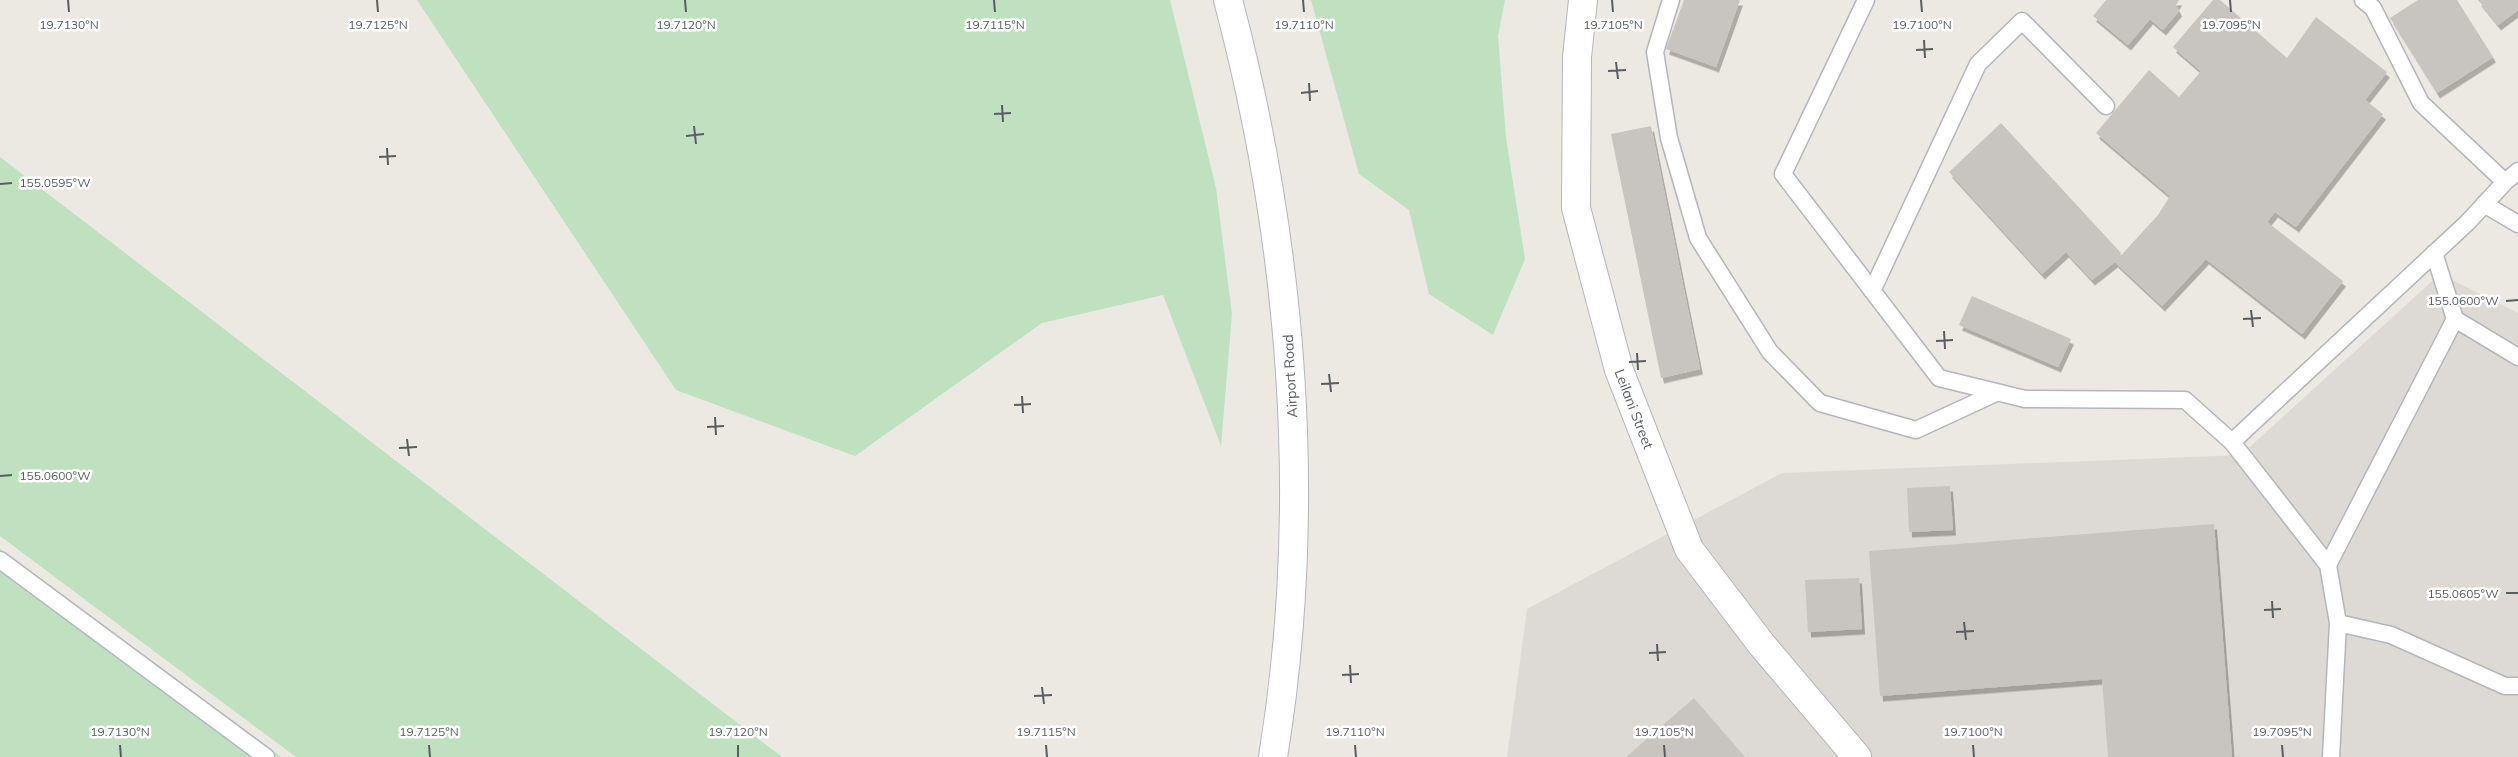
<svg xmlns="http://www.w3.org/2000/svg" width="2518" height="757" viewBox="0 0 2518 757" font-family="Mulish,sans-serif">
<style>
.industrial{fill:#dddad5}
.green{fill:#bfe1bf}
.building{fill:#c8c5c0;filter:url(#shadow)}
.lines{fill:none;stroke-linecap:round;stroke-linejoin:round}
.service-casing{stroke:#b3b7bb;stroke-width:19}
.tertiary-casing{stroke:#b3b7bb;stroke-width:30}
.service{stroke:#fff;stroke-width:16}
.tertiary{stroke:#fff;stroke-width:28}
.ticks{fill:none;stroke:#595d61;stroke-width:2}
.labels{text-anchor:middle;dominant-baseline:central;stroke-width:5;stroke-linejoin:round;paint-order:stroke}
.street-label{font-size:14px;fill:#595d61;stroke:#fff}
.ticks-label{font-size:12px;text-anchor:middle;fill:#595d61;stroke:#fff;stroke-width:5;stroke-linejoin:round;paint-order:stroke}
</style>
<defs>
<filter id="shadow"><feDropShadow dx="3" dy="5.5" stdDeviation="0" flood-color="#0004"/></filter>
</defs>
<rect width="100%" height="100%" fill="#ebe9e1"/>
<path class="industrial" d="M 2440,274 L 2518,313 L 2518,757 L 1507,757 L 1527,609 L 1782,473 L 2241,455 Z"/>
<path class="green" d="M 417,0 L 1170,0 L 1216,188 L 1232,314 L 1221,446 L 1163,295 L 1042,323 L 855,456 L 676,390 Z
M 1311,0 L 1505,0 L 1498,36 L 1506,138 L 1525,259 L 1493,335 L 1429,294 L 1409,210 L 1359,174 Z
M 0,157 L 782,757 L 296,757 L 0,536 Z
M 0,549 L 281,757 L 0,757 Z"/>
<path class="building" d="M 1684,0 L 1740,0 L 1716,67 L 1666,49 Z
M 2106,0 L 2179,0 L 2176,5 L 2179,11 L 2163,30 L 2150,19 L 2128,45 L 2093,16 Z
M 2213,0 L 2220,0 L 2287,58 L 2316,17 L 2387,72 L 2365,100 L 2383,114 L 2296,227 L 2275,212 L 2267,222 L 2343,281 L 2302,334 L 2206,259 L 2162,306 L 2115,262 L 2158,215 L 2170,196 L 2096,133 L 2149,70 L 2179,97 L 2201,71 L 2173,47 Z
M 2418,0 L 2457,0 L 2493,57 L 2437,93 L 2390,18 Z
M 2478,0 L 2518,0 L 2518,10 L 2498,25 Z
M 2001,123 L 2121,253 L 2115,262 L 2092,280 L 2066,252 L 2042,274 L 1949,172 Z
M 1651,126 L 1700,369 L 1661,378 L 1611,134 Z
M 1972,296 L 2071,339 L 2058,367 L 1959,325 Z
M 1950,486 L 1953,530 L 1909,532 L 1907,488 Z
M 2214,524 L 2232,757 L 2108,757 L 2102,679 L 1880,696 L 1869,551 Z
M 1859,578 L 1862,629 L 1808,632 L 1805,580 Z
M 1694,698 L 1745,757 L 1626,757 Z"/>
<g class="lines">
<g class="service-casing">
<path id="service" d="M 1671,0 L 1655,52 L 1669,138 L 1698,238 L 1770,352 L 1820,403 L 1916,430 L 1996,393
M 1866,0 L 1783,174 L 1939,378 L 2025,399 L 2185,400 L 2232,442 L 2328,565 L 2338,623 L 2331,757
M 2505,182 L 2518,171
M 2484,204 L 2518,224
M 2434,253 L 2455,319
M 1872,291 L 1978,64 L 2022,21 L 2106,106
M 2232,442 L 2468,222 L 2505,182 L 2421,103 L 2373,8 L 2363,0
M 0,560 L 266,757
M 2328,565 L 2455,319 L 2518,357
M 2338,623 L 2391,635 L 2505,686 L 2518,686"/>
</g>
<g class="tertiary-casing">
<path id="tertiary" d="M 1228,0 C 1293,245 1314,506 1273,757
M 1583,0 L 1577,57 L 1576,208 L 1619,370 L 1689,549 L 1762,645 L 1857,757"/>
</g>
<use href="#service" class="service"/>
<use href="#tertiary" class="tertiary"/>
</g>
<path class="ticks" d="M 68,0 L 69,12M 377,0 L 378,12M 685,0 L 686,12M 994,0 L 995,12M 1303,0 L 1304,12M 1612,0 L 1613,12M 1921,0 L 1922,12M 2230,0 L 2231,12M 1924,40 L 1925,58M 1916,50 L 1933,49M 1616,62 L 1618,79M 1608,71 L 1626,70M 1309,83 L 1310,101M 1301,93 L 1318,91M 1002,105 L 1003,122M 994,114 L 1011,113M 694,126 L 696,144M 686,136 L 704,134M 387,148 L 388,165M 379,157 L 396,156M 0,184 L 12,183M 2506,301 L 2518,300M 2251,310 L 2253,327M 2243,319 L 2261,318M 1944,331 L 1945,349M 1936,341 L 1953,340M 1637,353 L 1638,370M 1629,362 L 1646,361M 1329,374 L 1331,392M 1321,384 L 1339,383M 1022,396 L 1023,413M 1014,405 L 1031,404M 715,417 L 716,435M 707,427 L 724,426M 407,439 L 409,456M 399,448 L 417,447M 0,476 L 12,475M 2506,593 L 2518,593M 2272,601 L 2273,618M 2264,610 L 2281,609M 1964,622 L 1966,640M 1956,632 L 1974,631M 1657,644 L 1658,661M 1649,653 L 1666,652M 1350,665 L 1351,683M 1342,675 L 1359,674M 1042,687 L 1044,704M 1034,696 L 1052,695M 120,745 L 121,757M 429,745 L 430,757M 738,745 L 738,757M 1046,745 L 1047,757M 1355,745 L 1356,757M 1664,745 L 1665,757M 1973,745 L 1974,757M 2282,745 L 2283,757"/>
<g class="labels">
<g class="street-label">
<text transform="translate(1290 376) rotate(-93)">Airport Road</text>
<text transform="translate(1634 409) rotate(69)">Leilani Street</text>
</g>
</g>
<g class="ticks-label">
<text x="69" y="29">19.7130°N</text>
<text x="378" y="29">19.7125°N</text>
<text x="686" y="29">19.7120°N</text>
<text x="995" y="29">19.7115°N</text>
<text x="1304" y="29">19.7110°N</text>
<text x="1613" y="29">19.7105°N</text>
<text x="1922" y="29">19.7100°N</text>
<text x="2231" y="29">19.7095°N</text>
<text x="55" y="187">155.0595°W</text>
<text x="2463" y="305">155.0600°W</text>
<text x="55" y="480">155.0600°W</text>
<text x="2463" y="598">155.0605°W</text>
<text x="120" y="736">19.7130°N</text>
<text x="429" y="736">19.7125°N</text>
<text x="738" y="736">19.7120°N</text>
<text x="1046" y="736">19.7115°N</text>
<text x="1355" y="736">19.7110°N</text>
<text x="1664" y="736">19.7105°N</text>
<text x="1973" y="736">19.7100°N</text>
<text x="2282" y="736">19.7095°N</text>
</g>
</svg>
